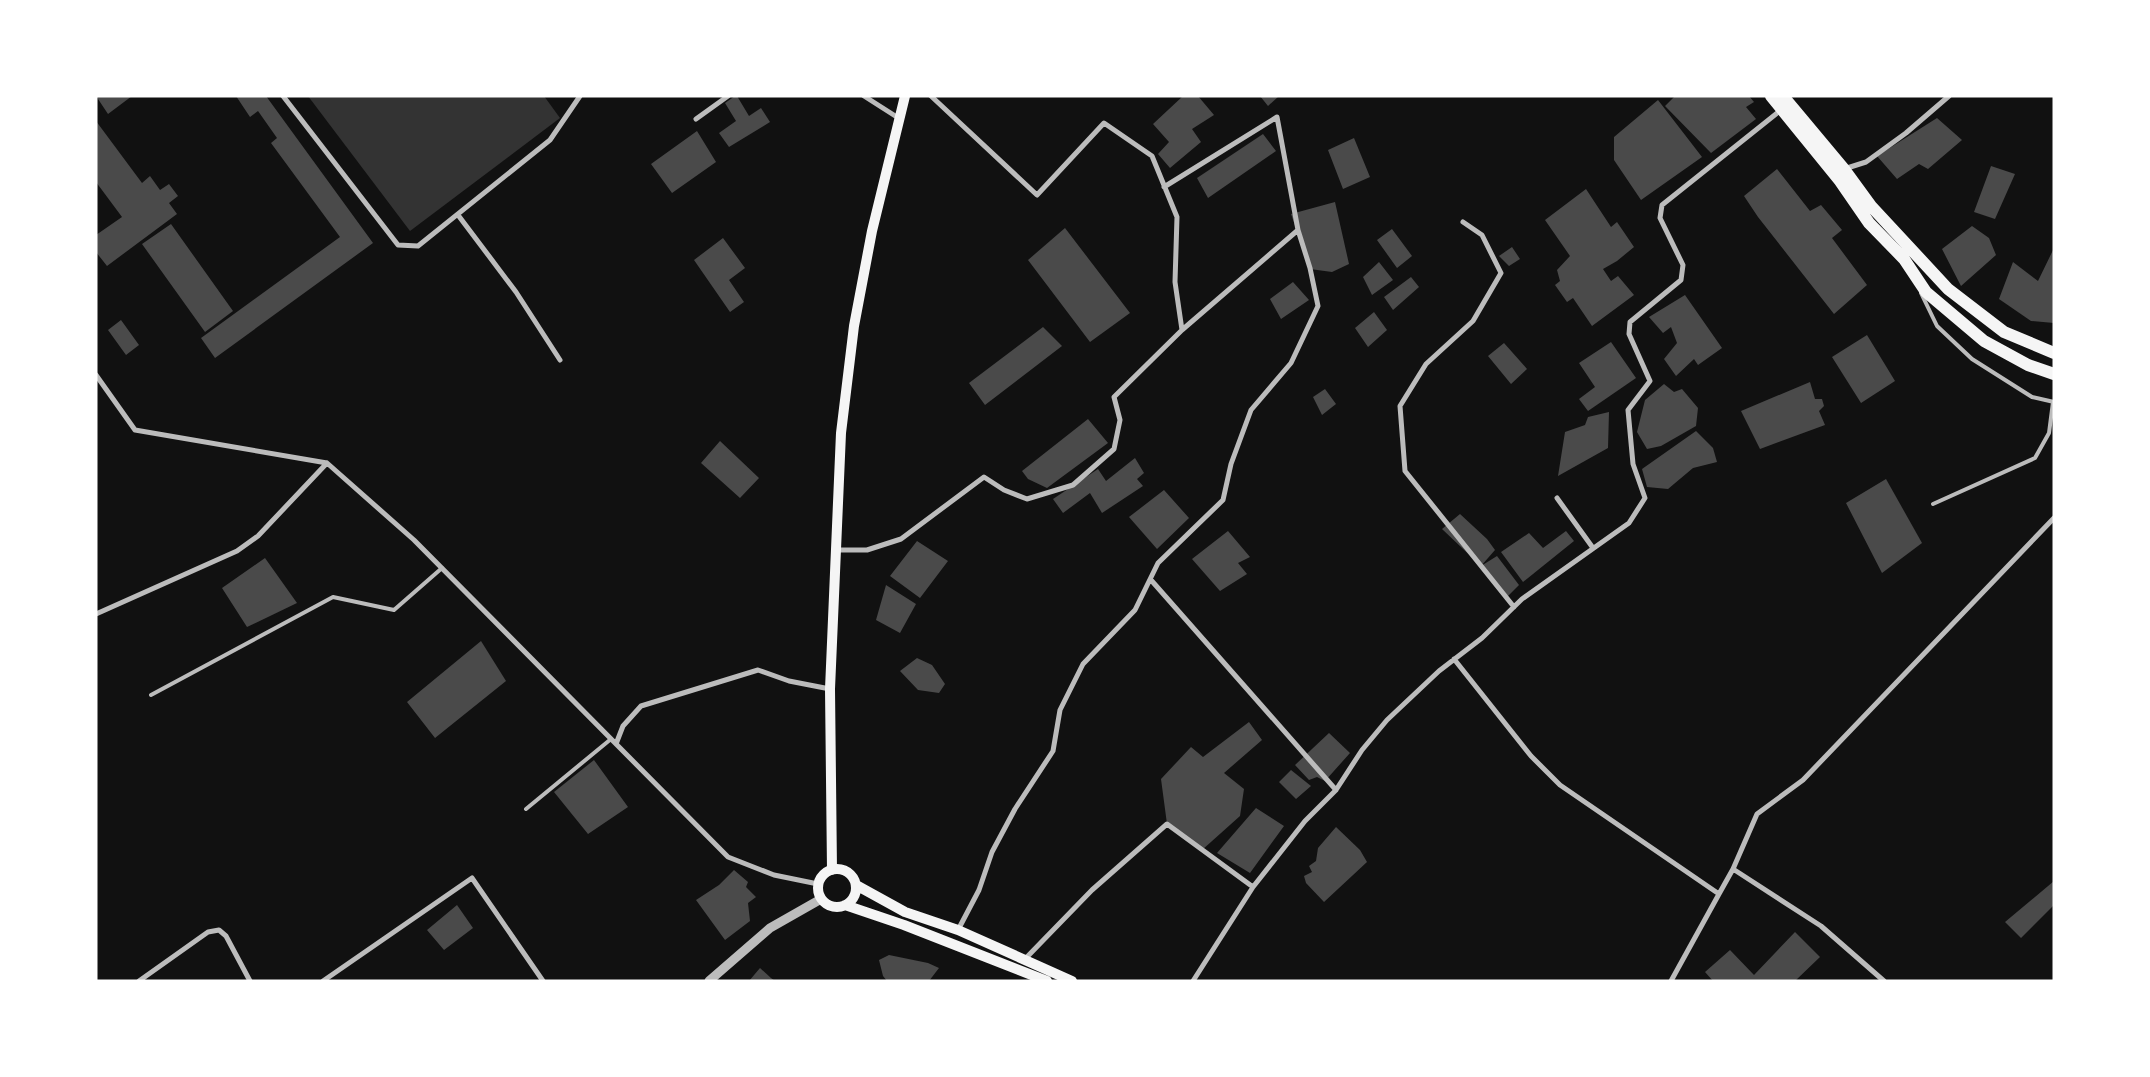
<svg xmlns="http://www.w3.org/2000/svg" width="2150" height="1077" viewBox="0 0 2150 1077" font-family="Jost,sans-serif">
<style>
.water{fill:#333}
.building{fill:#4a4a4a}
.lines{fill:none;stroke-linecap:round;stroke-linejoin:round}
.service{stroke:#bcbcbc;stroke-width:4}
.minor{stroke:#bcbcbc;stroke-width:5}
.tertiary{stroke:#bcbcbc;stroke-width:9}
.secondary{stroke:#f5f5f5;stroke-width:10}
.primary{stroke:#f5f5f5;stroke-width:12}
</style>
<rect width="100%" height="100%" fill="#111"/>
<path class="water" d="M 308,96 L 544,96 L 560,118 L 410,231 Z"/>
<path class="building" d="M 96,96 L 132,96 L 108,114 Z
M 236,96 L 266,96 L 373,243 L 215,358 L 201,338 L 340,237 L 271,143 L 277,138 L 258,111 L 250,117 Z
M 735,96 L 737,96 L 749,116 L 761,108 L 770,122 L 729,147 L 719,133 L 736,121 L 725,103 Z
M 1183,96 L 1198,96 L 1214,115 L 1192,129 L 1201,142 L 1170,168 L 1158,154 L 1169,142 L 1153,124 Z
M 1260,96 L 1279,96 L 1268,106 Z
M 1675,96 L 1749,96 L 1754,102 L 1746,107 L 1756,119 L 1711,153 L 1665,106 Z
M 1658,100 L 1702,157 L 1641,200 L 1614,160 L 1614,137 Z
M 1937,118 L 1962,140 L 1928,169 L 1919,164 L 1897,179 L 1877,156 Z
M 96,121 L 142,183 L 150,176 L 160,190 L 169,184 L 178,196 L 169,203 L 177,214 L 107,266 L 96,252 L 96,235 L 122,217 L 96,182 Z
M 697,131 L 716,162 L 672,193 L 651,164 Z
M 1263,134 L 1276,151 L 1208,198 L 1197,178 Z
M 1354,138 L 1370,177 L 1343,189 L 1328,150 Z
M 1991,166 L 2015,174 L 1995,219 L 1974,212 Z
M 1777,169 L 1810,211 L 1821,205 L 1842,230 L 1832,238 L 1867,285 L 1834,314 L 1758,217 L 1744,196 Z
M 1586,189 L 1611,227 L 1617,222 L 1634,247 L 1617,261 L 1603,269 L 1611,281 L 1618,276 L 1634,295 L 1592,326 L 1573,298 L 1567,302 L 1555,285 L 1560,281 L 1557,270 L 1570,256 L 1545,220 Z
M 1335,202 L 1349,264 L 1332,272 L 1310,269 L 1291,214 Z
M 171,224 L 233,311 L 205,332 L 142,244 Z
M 1972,226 L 1989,238 L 1996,255 L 1961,286 L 1942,249 Z
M 1065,228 L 1130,313 L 1090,342 L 1028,260 Z
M 1392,229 L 1412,256 L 1397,268 L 1377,240 Z
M 723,238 L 745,268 L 729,280 L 744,302 L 730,312 L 694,260 Z
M 1512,247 L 1520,259 L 1509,266 L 1499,256 Z
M 2054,248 L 2054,323 L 2031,321 L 1999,299 L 2013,262 L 2038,281 Z
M 1379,262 L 1393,280 L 1372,295 L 1363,277 Z
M 1411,277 L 1419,287 L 1393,310 L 1384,297 Z
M 1293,282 L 1309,300 L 1281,319 L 1270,299 Z
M 1685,295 L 1722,348 L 1698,365 L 1694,359 L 1676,376 L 1664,359 L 1677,343 L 1671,327 L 1663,333 L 1649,317 Z
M 1374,312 L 1387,330 L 1368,347 L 1355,328 Z
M 121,320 L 139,345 L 126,355 L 108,330 Z
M 1043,327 L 1062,346 L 985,405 L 969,383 Z
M 1867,335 L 1895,381 L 1861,403 L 1832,357 Z
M 1611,342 L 1636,378 L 1588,411 L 1579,399 L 1595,387 L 1579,363 Z
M 1504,343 L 1527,369 L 1511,384 L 1488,356 Z
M 1810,382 L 1815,399 L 1822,399 L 1824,406 L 1819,411 L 1825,425 L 1760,449 L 1741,411 Z
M 1664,384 L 1674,392 L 1682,389 L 1698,408 L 1696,426 L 1661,446 L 1647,449 L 1637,432 L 1645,400 Z
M 1325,389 L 1336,404 L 1322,415 L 1313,397 Z
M 1609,412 L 1608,448 L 1558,476 L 1565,432 L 1585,425 L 1588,417 Z
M 1088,419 L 1108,443 L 1047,488 L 1028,479 L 1022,471 Z
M 1696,431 L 1713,448 L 1717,462 L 1693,468 L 1668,489 L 1647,487 L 1642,469 Z
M 720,441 L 759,478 L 740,498 L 701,463 Z
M 1135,458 L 1144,473 L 1137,479 L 1143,486 L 1102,513 L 1090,493 L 1063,513 L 1053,499 L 1098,469 L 1106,481 Z
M 1886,479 L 1922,543 L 1882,573 L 1846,503 Z
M 1164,490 L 1189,518 L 1157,549 L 1129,517 Z
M 1460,514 L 1487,539 L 1495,550 L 1481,566 L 1442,529 Z
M 1228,531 L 1250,557 L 1238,563 L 1247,574 L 1220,591 L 1192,559 Z
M 1566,531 L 1574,541 L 1523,582 L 1501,552 L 1529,533 L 1543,548 Z
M 917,541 L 948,561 L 920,598 L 890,576 Z
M 1497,556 L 1519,585 L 1508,596 L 1481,566 Z
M 265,558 L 297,603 L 247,627 L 222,588 Z
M 886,585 L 916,604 L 900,633 L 876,620 Z
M 481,641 L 506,681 L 435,738 L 407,702 Z
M 917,658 L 932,665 L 945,684 L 939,693 L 918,690 L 900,671 Z
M 1249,722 L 1262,740 L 1224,773 L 1244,789 L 1240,816 L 1202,850 L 1167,824 L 1161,779 L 1191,747 L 1203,757 Z
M 1329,733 L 1350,753 L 1325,781 L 1317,777 L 1309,780 L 1295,765 Z
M 594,760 L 628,807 L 588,834 L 554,792 Z
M 1291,770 L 1311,786 L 1296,799 L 1279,782 Z
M 1256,808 L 1284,826 L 1250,873 L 1217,853 Z
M 1336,827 L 1360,850 L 1367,862 L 1324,902 L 1306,883 L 1304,876 L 1312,872 L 1309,866 L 1316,861 L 1318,848 Z
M 734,870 L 748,882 L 746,887 L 756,897 L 748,903 L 750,921 L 725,940 L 696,900 L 719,885 Z
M 2054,881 L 2054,905 L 2021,938 L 2005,922 Z
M 457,905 L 473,928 L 444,950 L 427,930 Z
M 1795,932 L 1820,957 L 1795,981 L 1713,981 L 1705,972 L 1730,950 L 1754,975 Z
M 889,955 L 928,963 L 939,968 L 929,981 L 887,981 L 883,976 L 879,960 Z
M 760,968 L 771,978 L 775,981 L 749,981 Z"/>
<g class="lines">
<path class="service" d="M 1921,293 L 1937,326 L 1972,359 L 2032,397 L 2054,402
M 1933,504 L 2035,458 L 2049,433 L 2053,402
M 151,695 L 333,597 L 394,610 L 442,568
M 526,809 L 611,739"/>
<path class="minor" d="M 283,96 L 398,245 L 418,246 L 550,140 L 580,96
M 864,96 L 900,119
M 931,96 L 1037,195 L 1104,123 L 1152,156 L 1177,217 L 1175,282 L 1182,330
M 696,119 L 728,96
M 1844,169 L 1866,162 L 1906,133 L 1949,96
M 458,215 L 516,292 L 560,360
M 1463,222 L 1482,235 L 1501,273 L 1473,321 L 1426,364 L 1400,406 L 1405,471 L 1514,607
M 96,375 L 135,430 L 327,463 L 414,540 L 728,857 L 774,875 L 818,884
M 1557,498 L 1593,548
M 836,550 L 867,550 L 901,539 L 984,477 L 1004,490 L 1027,499 L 1073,485 L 1114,449 L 1120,420 L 1114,397 L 1182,330 L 1298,230 L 1277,117 L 1164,187
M 1151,580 L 1336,790
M 96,614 L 237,551 L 258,536 L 327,463
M 1454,659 L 1531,756 L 1560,785 L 1719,894 L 1733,869 L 1821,926 L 1884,981
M 616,744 L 623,726 L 641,706 L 758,670 L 789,681 L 830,689
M 1733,869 L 1757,814 L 1803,780 L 2054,518
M 958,930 L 979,890 L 992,852 L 1015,809 L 1053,751 L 1060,710 L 1083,664 L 1135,610 L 1158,563 L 1223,500 L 1231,464 L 1251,410 L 1291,363 L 1318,306 L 1310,268 L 1298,230
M 1025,959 L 1092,890 L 1167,824 L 1253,887 L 1305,821 L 1336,790 L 1362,750 L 1387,720 L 1439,671 L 1482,638 L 1522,599 L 1629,523 L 1645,498 L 1633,464 L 1628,410 L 1650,381 L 1629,334 L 1630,322 L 1681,280 L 1683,265 L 1660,218 L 1662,205 L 1781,110
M 139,981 L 208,932 L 219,930 L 226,936 L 250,981
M 323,981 L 472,878 L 543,981
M 1193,981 L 1253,887
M 1671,981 L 1719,894"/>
<path class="tertiary" d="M 709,981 L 770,928 L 821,899"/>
<path class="secondary" d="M818 888a19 19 0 1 1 38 0a19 19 0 1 1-38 0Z
M 832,870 L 830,689 L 841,433 L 854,326 L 872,231 L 905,96
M 856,885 L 905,912 L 958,930 L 1072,981
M 845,905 L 904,925 L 1047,981"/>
<path class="primary" d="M 1771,96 L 1840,181 L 1869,223 L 1904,259 L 1926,292 L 1984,341 L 2028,365 L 2054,374
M 1783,96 L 1844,169 L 1871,206 L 1948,289 L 2004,332 L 2054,353"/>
</g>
<rect width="2150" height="1077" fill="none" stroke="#ffffff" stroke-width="195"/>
</svg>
